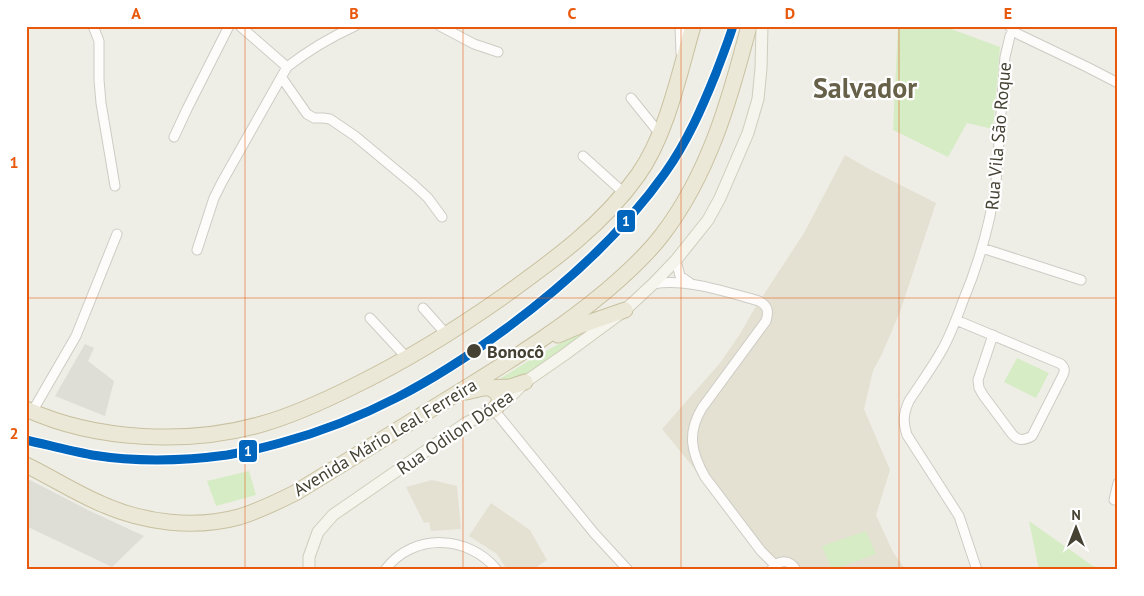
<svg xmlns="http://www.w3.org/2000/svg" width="1144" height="596" viewBox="0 0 1144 596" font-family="'PT Sans',sans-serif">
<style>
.residential{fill:#e4e1d3}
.green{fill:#d5ecc4}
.parking{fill:#deddd6}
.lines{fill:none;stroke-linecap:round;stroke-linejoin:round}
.street-casing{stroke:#cdccc4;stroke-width:11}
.secondary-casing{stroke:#cfcdbc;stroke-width:13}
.highway-casing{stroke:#c8c1a0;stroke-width:17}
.street{stroke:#fdfcfb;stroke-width:9}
.secondary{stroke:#f6f5ed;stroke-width:11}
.highway{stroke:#ece8d7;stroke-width:15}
.metro-1-casing{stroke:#fff;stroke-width:12}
.metro-1{stroke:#0065bd;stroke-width:9}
.grid{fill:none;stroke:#e8590c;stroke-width:1;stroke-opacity:0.55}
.stop-dot{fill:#454133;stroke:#fff;stroke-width:2}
.labels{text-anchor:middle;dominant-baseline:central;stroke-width:4.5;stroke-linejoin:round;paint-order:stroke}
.street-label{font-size:18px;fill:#454133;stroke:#fff}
.stop-label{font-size:18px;font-weight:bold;fill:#454133;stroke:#fff;text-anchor:start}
.town-label{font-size:28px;font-weight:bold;fill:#686149;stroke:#fff}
.line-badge{stroke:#fff;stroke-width:2}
.badge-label{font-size:14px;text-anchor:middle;font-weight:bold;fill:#fff}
.neatline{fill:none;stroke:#e8590c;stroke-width:2}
.grid-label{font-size:16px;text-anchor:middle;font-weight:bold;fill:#e8590c}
</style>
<rect width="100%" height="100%" fill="#efeee6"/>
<path class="residential" d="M 845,155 L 869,169 L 936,203 L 900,312 L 882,354 L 873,371 L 864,409 L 890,470 L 876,515 L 893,552 L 906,570 L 766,570 L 769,566 L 711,489 L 662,429 L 720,363 L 740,334 L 753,311 L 804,233 Z
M 432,480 L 457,486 L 461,529 L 431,531 L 429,522 L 424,523 L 406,487 Z
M 491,503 L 530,530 L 547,560 L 532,570 L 507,570 L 497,554 L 469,536 Z"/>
<path class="green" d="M 898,26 L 943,26 L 1000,47 L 993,129 L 967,123 L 948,157 L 893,130 Z
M 591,329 L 538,368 L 515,382 L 493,383 C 525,363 555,344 591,329 Z
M 1017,358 L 1049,373 L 1036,398 L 1004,382 Z
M 249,471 L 256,495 L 216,506 L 207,481 Z
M 1029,521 L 1093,566 L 1114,570 L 1039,570 Z
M 866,531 L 876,554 L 832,570 L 822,546 Z"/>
<path class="parking" d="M 85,344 L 94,348 L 88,361 L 114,381 L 105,416 L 55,396 Z
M 26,478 L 90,511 L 144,536 L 112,567 L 26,526 Z"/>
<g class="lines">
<g class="street-casing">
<path id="street" d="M 93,26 L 99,41 L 99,80 L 101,103 L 115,186
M 240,26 L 287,67
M 440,26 L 474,44 L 498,52
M 680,26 L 681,53
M 1009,26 L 1018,34 L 1087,67 L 1118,83
M 282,78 L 307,114 L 314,118 L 323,118 L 330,119 L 355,136 L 414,185 L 428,198 L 442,217
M 631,98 L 660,134
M 174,137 L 187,109 L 229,26
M 583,156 L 624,193
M 982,248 L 1081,280
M 197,250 L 214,198 L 222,182 L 287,67 C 310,49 329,38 355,26
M 676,260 L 680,276 L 690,283
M 653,284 C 686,278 727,292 759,301 C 768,306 769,311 766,321 L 702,408 C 687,433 691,452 705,477 L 761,551 L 775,565
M 423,308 L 447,335
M 370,318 L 407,358
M 956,320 L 1061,364 C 1065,368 1065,370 1063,375 L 1032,436 C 1024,441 1018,441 1012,434 L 983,395 L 979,388 L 978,380 L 993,335
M 494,410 L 594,533 L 628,570
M 32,412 L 76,336 L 117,234
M 1114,500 L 1118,483
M 385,570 C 413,532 469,535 497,570
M 771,570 C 778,559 790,559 796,570
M 977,570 L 959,516 L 907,435 C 903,423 903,414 909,401 C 920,384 932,368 942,350 C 951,334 957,317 963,301 C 979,263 990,224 996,183 L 1005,57 L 1010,36 L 1016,26"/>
</g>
<g class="secondary-casing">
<path id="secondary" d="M 309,570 L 309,557 L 318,532 L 333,515 L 466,423 L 494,410 L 505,402 L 525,382 L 564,355 L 625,310 L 653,284 L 676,260 L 708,220 L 720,198 L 748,133 L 758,99 L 761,68 L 762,26"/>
</g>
<g class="highway-casing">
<path id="highway" d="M 558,335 L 579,326 L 625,310
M 490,388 C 500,394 503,400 494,410
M 466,392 L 483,388 L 510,387 L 525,382
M 26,409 C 96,441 189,445 262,424 C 294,415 324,401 354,386 C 405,361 454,331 501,298 C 551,262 602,226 638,175 C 667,134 679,74 693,26
M 26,465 C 53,478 77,494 104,505 C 145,523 195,529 239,517 C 258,511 277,502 295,493 C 353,457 411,422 469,386 C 516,357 563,327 606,291 C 626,274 646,256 662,235 C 709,174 730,99 749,26"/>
</g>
<use href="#street" class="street"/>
<use href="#secondary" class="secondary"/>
<use href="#highway" class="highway"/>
<g class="metro-1-casing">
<path id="metro-1" d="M 26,440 C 48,445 70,451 92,455 C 136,462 183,461 227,455 C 245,452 262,448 280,443 C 365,420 433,382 504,330 C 565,285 621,235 665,173 C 687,142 702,108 716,73 C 722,57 728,42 733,26"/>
</g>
<use href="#metro-1" class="metro-1"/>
</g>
<path class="grid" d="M 245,26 L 245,570M 463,26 L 463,570M 681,26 L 681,570M 899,26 L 899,570M 26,298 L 1118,298"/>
<circle class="stop-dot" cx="474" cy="351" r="8"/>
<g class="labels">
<g class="street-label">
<text transform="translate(998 136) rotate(-85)">Rua Vila São Roque</text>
<text transform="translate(455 432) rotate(-34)">Rua Odilon Dórea</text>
<text transform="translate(385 437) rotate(-31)">Avenida Mário Leal Ferreira</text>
</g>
<g class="stop-label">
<text x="487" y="351">Bonocô</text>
</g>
<g class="town-label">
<text x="865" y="87">Salvador</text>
</g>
</g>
<g class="line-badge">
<rect x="616" y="209" width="20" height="24" rx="5" fill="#0065bd"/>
<rect x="238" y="439" width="20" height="24" rx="5" fill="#0065bd"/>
</g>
<g class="badge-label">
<text x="626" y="226">1</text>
<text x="248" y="456">1</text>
</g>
<rect width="1144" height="596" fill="none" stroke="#ffffff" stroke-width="55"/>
<g transform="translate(1076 528)" stroke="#ffffff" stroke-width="4" paint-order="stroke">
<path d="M0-4L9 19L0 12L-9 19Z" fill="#454133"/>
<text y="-8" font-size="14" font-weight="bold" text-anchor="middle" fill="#454133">N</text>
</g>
<rect x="28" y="28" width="1088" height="540" class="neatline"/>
<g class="grid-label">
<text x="136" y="19">A</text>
<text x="354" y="19">B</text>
<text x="572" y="19">C</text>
<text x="790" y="19">D</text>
<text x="1008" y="19">E</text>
<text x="14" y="168">1</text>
<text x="14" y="439">2</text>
</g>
</svg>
